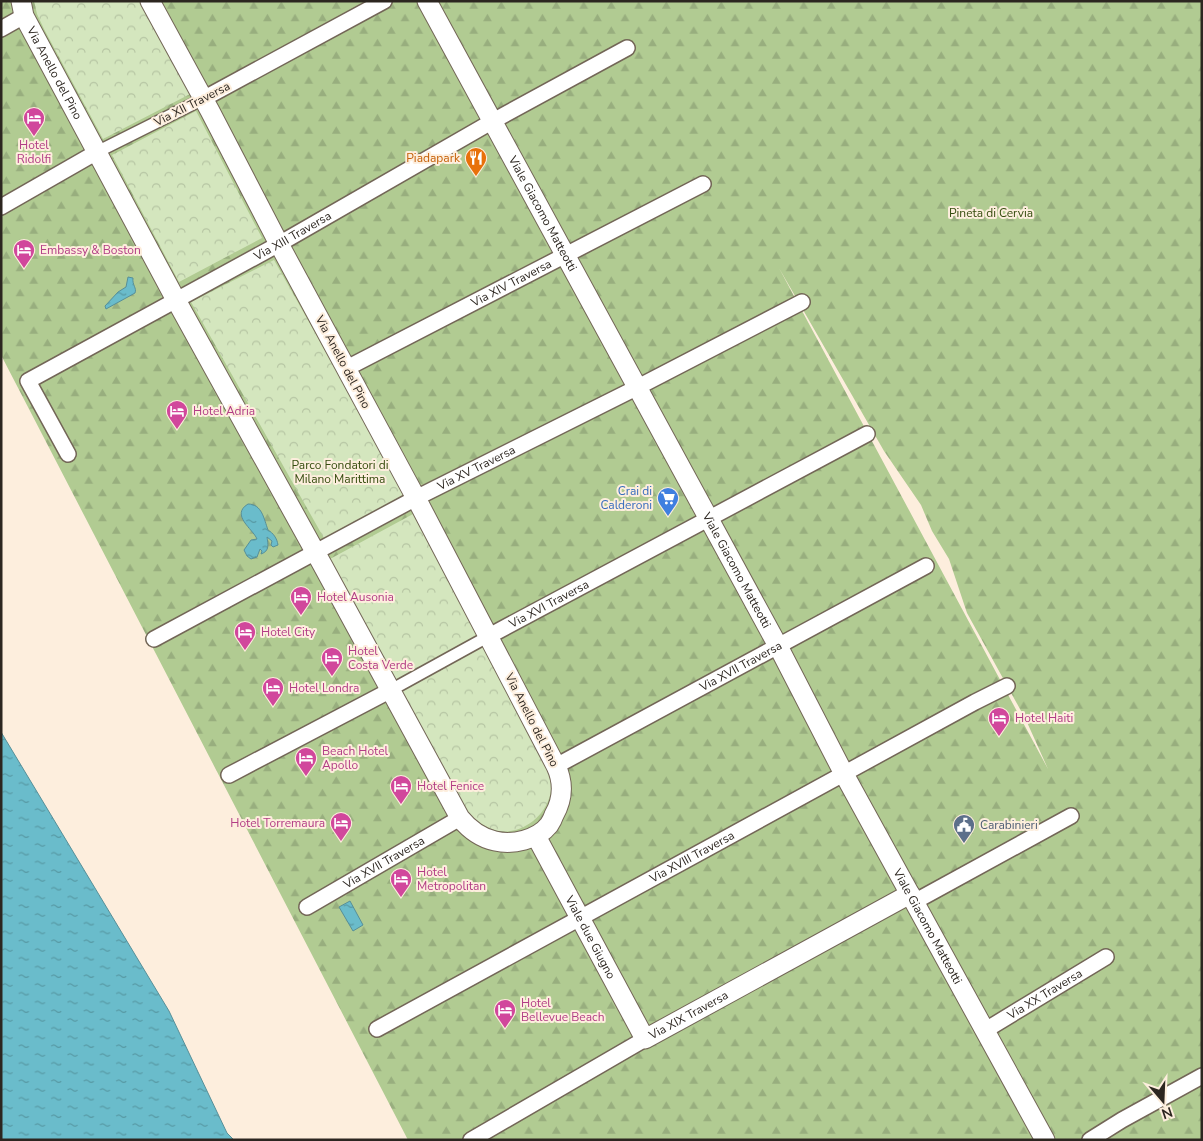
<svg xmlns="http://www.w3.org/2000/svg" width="1203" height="1141" viewBox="0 0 1203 1141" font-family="'Nunito Sans',sans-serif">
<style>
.forest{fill:url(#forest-firs);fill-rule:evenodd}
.park{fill:url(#park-crowns)}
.water{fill:url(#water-ripples);stroke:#578f98}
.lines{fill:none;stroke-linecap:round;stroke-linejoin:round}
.pedestrian-casing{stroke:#736657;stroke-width:14}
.minor-casing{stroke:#736657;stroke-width:18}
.tertiary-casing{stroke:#736657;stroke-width:21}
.pedestrian{stroke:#fff;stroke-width:11}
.minor{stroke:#fff;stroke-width:15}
.tertiary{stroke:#fff;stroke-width:19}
.labels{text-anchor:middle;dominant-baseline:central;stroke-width:4;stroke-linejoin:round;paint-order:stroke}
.street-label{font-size:12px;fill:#2c2620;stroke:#fdeedd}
.hotel-label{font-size:12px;fill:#b23c85;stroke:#fdeedd;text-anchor:start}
.food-label{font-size:12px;fill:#c56008;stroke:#fdeedd;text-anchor:end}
.park-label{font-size:12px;fill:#354c0e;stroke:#fdeedd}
.shop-label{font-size:12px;fill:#366cbe;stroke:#fdeedd;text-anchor:end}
.service-label{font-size:12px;fill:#4e5e75;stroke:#fdeedd;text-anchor:start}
</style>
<defs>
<pattern id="forest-firs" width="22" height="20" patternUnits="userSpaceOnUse" patternTransform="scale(1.25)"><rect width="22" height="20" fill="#b1cb92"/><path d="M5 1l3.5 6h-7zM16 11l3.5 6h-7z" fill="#98ae7e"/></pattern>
<pattern id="park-crowns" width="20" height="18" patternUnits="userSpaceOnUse" patternTransform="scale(1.25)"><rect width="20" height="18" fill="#d4e6be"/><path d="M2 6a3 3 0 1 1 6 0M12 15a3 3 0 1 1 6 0" fill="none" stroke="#b6c5a3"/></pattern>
<pattern id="water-ripples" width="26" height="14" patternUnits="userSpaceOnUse" patternTransform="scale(1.25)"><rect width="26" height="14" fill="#6abccb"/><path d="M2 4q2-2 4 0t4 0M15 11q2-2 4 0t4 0" fill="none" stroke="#5799a4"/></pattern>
</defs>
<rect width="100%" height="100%" fill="#fdeedd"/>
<path class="forest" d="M 1,1 L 1202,1 L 1202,1140 L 408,1140 L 1,355 ZM 779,268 L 884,451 L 921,505 L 932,531 L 949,559 L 967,613 L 1026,720 L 1048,769 Z"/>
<path class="park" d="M 34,1 L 143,1 L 194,92 L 103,139 L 44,29 L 37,14 Z
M 196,111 L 262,238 L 179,282 L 112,155 Z
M 274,260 L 406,494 L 325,540 L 191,302 Z
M 413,514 L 546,760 C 550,770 553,780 551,791 C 547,815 523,835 498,831 C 486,828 477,821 468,814 L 330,559 Z"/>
<path class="water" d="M 128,277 L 133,278 C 132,285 137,288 135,293 L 106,309 L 105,306 L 118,292 L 126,287 Z
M 248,504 C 262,504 264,519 268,530 C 273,533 277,538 278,545 L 273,547 L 271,545 L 272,541 L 267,537 C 268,544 270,551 261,554 L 262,551 L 260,549 L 257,557 L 251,559 L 247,556 L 244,550 L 251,540 L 257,539 C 253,529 230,515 248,504 Z
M 1,732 L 169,1011 L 227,1133 L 234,1140 L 1,1140 Z
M 350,901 L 363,925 L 353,931 L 339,907 Z"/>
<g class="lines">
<g class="pedestrian-casing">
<path id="pedestrian" d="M 97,152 L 203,99
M 391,690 L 489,636"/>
</g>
<g class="minor-casing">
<g id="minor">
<path d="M 1,29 L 24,16"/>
<path d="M 203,99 L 384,1"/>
<path d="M 1,207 L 97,152"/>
<path id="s1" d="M 347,368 L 703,184"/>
<path id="s2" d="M 68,454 L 28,381 L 279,244 L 493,121 L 627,48"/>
<path id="s3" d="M 489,636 L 867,434"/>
<path id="s4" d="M 154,639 L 416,498 L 638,387 L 802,302"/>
<path id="s5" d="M 556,766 L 926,566"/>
<path d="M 229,775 L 391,690"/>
<path d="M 914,902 L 1071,816"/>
<path id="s6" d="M 307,907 L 460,818"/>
<path id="s7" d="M 377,1029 L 975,702 L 1007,686"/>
<path id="s8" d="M 984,1031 L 1106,957"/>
<path d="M 471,1140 L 645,1039"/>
<path d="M 1090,1140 L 1122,1120 L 1202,1076"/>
</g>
</g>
<g class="tertiary-casing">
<g id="tertiary">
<path id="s9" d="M 21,1 L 24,16 L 176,300 L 323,566 L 460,818 C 469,829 481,838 495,841 C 513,845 537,840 549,825 C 551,822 553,818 554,815 C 563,799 564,783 556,766 L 416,498 L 279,244 L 210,111 L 150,1"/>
<path id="s10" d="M 427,1 L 778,646 L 844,774 L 1045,1140"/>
<path id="s11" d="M 536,836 L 645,1039 L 910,894"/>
</g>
</g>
<use href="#pedestrian" class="pedestrian"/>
<use href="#minor" class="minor"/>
<use href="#tertiary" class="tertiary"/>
</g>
<defs>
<g id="hotel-pin" transform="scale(1.125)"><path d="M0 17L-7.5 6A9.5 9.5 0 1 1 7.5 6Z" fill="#d1479c" stroke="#fdeedd"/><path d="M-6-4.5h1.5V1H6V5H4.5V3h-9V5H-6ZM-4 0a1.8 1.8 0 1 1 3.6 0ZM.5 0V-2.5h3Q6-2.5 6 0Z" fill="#fff"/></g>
<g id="restaurant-pin" transform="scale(1.125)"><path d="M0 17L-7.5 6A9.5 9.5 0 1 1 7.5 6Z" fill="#e8710a" stroke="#fdeedd"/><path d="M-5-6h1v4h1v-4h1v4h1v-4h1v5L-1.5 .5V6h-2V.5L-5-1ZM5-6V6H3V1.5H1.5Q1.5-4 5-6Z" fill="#fff"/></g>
<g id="supermarket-pin" transform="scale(1.125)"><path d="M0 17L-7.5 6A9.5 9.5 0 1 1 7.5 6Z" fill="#3f7fe0" stroke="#fdeedd"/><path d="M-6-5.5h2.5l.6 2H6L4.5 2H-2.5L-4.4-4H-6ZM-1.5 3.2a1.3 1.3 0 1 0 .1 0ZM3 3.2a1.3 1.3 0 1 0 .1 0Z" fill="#fff"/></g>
<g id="civic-pin" transform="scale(1.125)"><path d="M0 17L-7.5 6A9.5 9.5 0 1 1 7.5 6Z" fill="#5c6f8a" stroke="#fdeedd"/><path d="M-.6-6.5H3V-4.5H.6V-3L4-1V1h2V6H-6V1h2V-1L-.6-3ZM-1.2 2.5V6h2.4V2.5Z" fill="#fff"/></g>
</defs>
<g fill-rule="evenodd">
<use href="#hotel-pin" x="34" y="118"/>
<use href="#restaurant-pin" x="476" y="158"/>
<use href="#hotel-pin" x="24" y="250"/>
<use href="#hotel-pin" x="177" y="411"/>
<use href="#supermarket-pin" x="668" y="498"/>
<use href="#hotel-pin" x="301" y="597"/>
<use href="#hotel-pin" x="245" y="632"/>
<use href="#hotel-pin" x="332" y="658"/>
<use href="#hotel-pin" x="273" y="688"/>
<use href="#hotel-pin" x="999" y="718"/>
<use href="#hotel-pin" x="306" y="758"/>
<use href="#hotel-pin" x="401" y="786"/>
<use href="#hotel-pin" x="341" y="823"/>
<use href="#civic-pin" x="964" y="825"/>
<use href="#hotel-pin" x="401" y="879"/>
<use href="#hotel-pin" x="505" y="1010"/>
</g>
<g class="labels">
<g class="street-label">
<text stroke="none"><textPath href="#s9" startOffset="80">Via Anello del Pino</textPath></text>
<text transform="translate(192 104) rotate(-27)">Via XII Traversa</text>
<text stroke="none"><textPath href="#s10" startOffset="242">Viale Giacomo Matteotti</textPath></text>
<text stroke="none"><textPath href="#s2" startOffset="385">Via XIII Traversa</textPath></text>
<text stroke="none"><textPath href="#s1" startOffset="185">Via XIV Traversa</textPath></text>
<text transform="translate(343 362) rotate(62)">Via Anello del Pino</text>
<text stroke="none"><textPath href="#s4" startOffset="365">Via XV Traversa</textPath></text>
<text stroke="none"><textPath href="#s10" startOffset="648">Viale Giacomo Matteotti</textPath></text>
<text stroke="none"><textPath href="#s3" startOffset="68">Via XVI Traversa</textPath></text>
<text stroke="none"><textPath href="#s5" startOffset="210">Via XVII Traversa</textPath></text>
<text transform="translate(532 720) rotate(63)">Via Anello del Pino</text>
<text stroke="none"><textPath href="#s7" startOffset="359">Via XVIII Traversa</textPath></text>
<text stroke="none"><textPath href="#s6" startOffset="89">Via XVII Traversa</textPath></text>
<text stroke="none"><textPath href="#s10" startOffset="1052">Viale Giacomo Matteotti</textPath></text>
<text stroke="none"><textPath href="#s11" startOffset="115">Viale due Giugno</textPath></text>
<text stroke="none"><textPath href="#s8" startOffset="71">Via XX Traversa</textPath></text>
<text stroke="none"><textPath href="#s11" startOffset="280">Via XIX Traversa</textPath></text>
</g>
<g class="hotel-label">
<text x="34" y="145" text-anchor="middle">Hotel<tspan x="34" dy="14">Ridolfi</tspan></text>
<text x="40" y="250">Embassy &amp; Boston</text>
<text x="193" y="411">Hotel Adria</text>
<text x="317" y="597">Hotel Ausonia</text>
<text x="261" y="632">Hotel City</text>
<text x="348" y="651">Hotel<tspan x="348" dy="14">Costa Verde</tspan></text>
<text x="289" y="688">Hotel Londra</text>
<text x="1015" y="718">Hotel Haiti</text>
<text x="322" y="751">Beach Hotel<tspan x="322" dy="14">Apollo</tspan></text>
<text x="417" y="786">Hotel Fenice</text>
<text x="325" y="823" text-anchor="end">Hotel Torremaura</text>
<text x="417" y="872">Hotel<tspan x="417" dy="14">Metropolitan</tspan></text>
<text x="521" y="1003">Hotel<tspan x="521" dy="14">Bellevue Beach</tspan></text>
</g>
<g class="food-label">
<text x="460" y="158">Piadapark</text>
</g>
<g class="park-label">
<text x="991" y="213">Pineta di Cervia</text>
<text x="340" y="465">Parco Fondatori di<tspan x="340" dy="14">Milano Marittima</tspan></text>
</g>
<g class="shop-label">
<text x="652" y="491">Crai di<tspan x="652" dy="14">Calderoni</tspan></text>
</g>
<g class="service-label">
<text x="980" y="825">Carabinieri</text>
</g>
</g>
<rect width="1203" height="1141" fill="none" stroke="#2c2620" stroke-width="5"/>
<g transform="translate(1163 1101) rotate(161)" stroke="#fdeedd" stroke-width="4" paint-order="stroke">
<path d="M0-4L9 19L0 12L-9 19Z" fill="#2c2620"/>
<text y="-8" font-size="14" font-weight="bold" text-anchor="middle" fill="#2c2620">N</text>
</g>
</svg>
